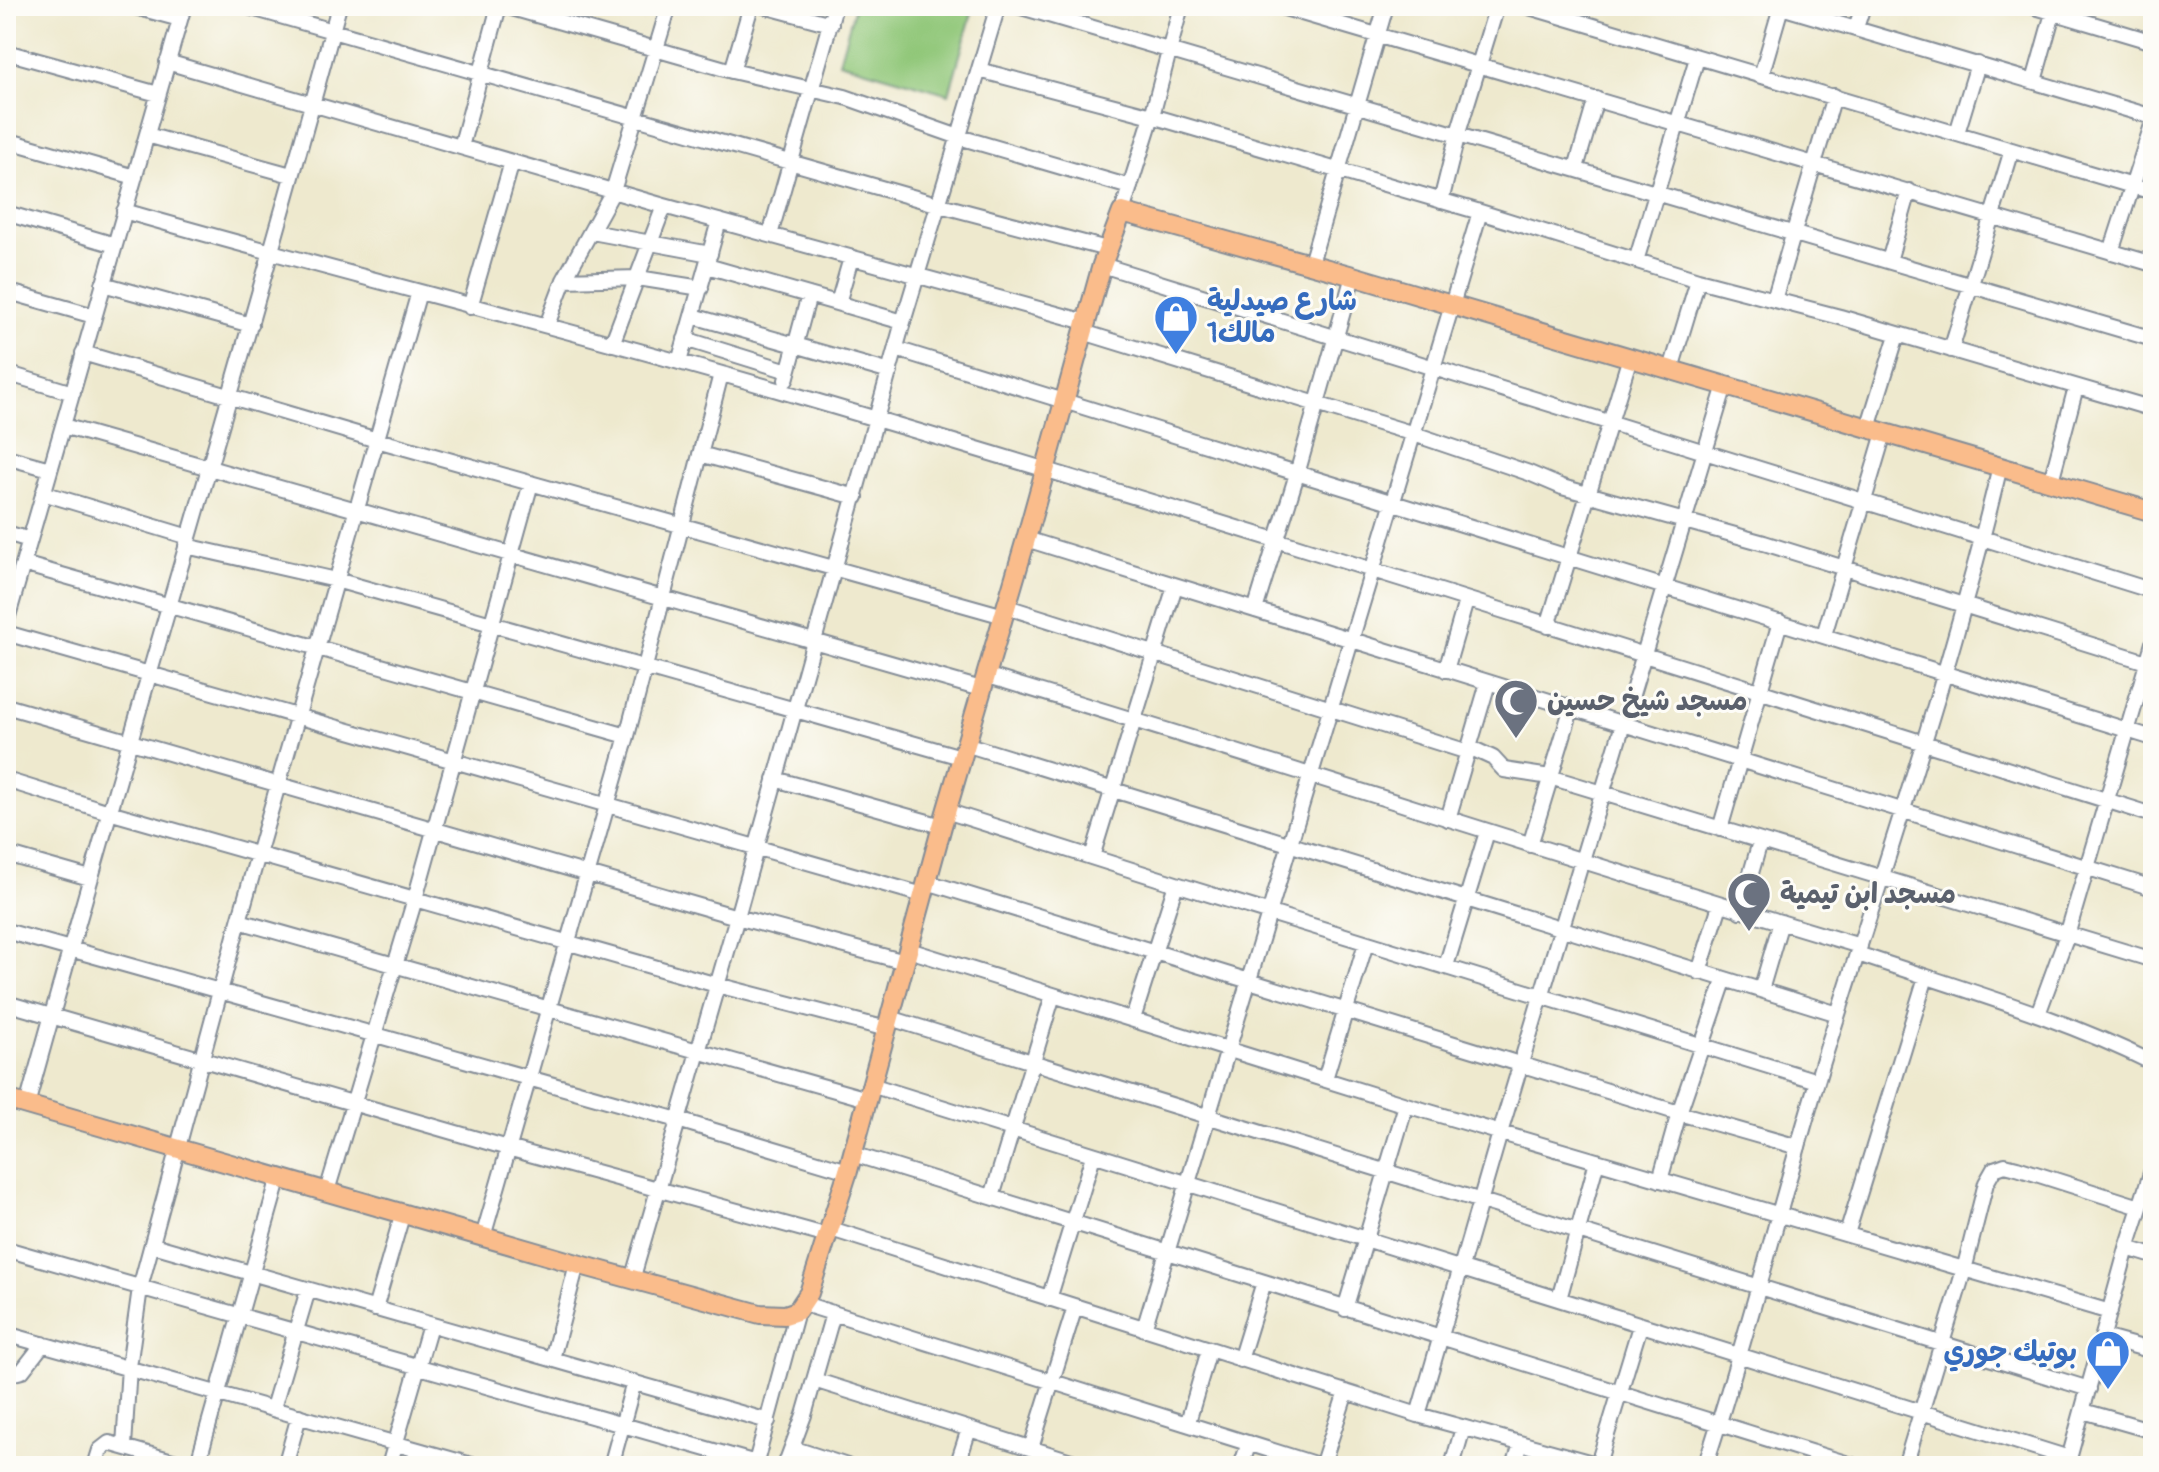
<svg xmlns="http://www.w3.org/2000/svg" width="2159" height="1472" viewBox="0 0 2159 1472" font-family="Pangolin,'Playpen Sans Arabic',sans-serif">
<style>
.green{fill:#91c779;stroke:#567b6c;stroke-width:2}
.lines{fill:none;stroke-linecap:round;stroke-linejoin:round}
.minor-casing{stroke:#848c96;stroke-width:18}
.major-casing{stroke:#848c96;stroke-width:22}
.minor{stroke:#fff;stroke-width:14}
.major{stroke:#fabc8b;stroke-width:18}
.labels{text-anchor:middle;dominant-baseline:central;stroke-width:6;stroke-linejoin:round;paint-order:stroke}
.shop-label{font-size:28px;font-weight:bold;fill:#366cbe;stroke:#fdfcf7;text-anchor:start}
.worship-label{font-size:28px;font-weight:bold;fill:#5b616d;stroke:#fdfcf7;text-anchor:start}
</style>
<rect width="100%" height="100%" fill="#fdfcf7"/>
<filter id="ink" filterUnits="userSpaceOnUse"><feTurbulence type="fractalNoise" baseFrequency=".0125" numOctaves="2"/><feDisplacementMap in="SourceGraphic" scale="16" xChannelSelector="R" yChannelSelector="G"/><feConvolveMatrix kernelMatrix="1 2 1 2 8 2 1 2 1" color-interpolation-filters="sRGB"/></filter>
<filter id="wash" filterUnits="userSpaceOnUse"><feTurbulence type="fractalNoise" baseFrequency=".006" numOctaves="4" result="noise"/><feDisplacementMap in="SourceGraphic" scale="32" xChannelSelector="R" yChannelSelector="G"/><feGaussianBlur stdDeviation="1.8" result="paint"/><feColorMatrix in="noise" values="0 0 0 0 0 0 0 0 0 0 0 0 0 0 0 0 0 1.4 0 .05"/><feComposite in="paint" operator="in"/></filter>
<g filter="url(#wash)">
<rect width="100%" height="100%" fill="#eee9ce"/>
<path class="green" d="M 855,6 L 974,6 L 949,94 L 839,62 Z"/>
</g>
<g filter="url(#ink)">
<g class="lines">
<g class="minor-casing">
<path id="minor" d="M 132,6 L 180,19
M 245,6 L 940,205 L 1107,249
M 505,6 L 732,71 L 845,97 L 959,137 L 1130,187
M 764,6 L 831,24
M 1018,6 L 2153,339
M 1278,6 L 2153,264
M 1526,6 L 2153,192
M 1778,6 L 2153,117
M 2032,6 L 2153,42
M 1856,28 L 1863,6
M 6,52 L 158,94
M 167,62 L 664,206 L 1086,322
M 979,70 L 1152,116 L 1480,212 L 1698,280 L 1840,317 L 2153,409
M 732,71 L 751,6
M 1761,76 L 1781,7
M 2034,81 L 2055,6
M 1957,133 L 1978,64
M 147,135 L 291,175
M 6,140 L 135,177
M 461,147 L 499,6
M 1576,168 L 1596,99
M 1441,201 L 1458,133 L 1497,6
M 124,211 C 342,274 563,327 781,391 C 1240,525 1696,672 2153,815
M 1122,212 L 1152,116 L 1181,6
M 6,213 L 115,245
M 592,232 L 710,254
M 770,235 L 835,6
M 2111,252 L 2153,122
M 1636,261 L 1697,58
M 1889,261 L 1909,191
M 1311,263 L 1386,6
M 1102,265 L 2153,591
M 707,266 L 903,322
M 564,280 L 638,278 L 701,288
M 103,284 L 251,325
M 6,291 L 94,316
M 1774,300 L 1834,96
M 838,303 L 851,258
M 470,307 L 512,162
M 693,316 L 890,372
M 547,325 L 564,280 L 613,191 L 669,6
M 1083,332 L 1414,434 L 1529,473 L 1562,487 L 1764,543 L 2153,664
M 685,339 L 788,371
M 612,344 L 664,206
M 896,349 L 2153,738
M 1951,350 L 2012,150
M 83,353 L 377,440 L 1004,616
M 679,362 L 719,221
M 1671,369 L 1698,280
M 6,373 L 73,393
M 786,380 L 809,295
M 63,426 L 981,689
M 1868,428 L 1897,335
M 700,454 L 856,497
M 6,457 L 50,469
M 2051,481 L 2076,387
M 43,493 L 189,537
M 6,533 L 30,540
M 1026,539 L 2153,888
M 186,546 L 336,580 L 961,757
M 23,564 L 627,736 L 721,374
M 1007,607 L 1468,752
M 1255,610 L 1297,474 L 1353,276
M 6,623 L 184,6
M 1548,626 L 1630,357
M 6,633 L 923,895
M 1824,635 L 1884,433
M 1446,670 L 1466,601
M 985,675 C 1278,762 1567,859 1860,946
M 6,706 L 737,917 L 905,962
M 965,744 L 1838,1014
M 1469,747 L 1493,758 L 1504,770 L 1550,777 L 2153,960
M 775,779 L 942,826
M 6,780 L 109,812 L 717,985 L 887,1029
M 946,811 L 1176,884 L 1817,1081
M 1448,819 L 1488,683
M 1720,829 L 1780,622
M 1530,845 L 1571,710
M 6,854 L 90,878
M 1092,857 L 1175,586
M 927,882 L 1679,1113 L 1798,1147
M 1740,911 L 1760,842
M 239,921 L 867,1099
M 6,931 L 678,1120 L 848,1171
M 909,950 L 1406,1105 L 2110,1312
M 1858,954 C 1957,988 2059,1016 2153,1063
M 1446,966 L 1487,832
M 1699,972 L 1720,905
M 1761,990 L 1781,922
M 6,1003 L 508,1148 L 828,1236
M 2038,1014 L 2068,932 L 2153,643
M 890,1018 L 2089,1389
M 1133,1019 L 1176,884
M 1325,1079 L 1366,943
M 871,1085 L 2069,1458
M 27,1105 C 128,737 240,374 339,6
M 853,1154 L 1855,1466
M 1660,1180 L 1679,1113 L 1724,981
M 327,1191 L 415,899 L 531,483
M 992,1197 L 1053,995
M 831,1229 L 1418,1415 L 1603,1466
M 1847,1234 L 1926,977
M 483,1237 L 627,736
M 153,1245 L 768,1421
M 2127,1248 L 2153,1256
M 6,1249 L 756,1463
M 632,1280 L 737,917 L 903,322 L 998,6
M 1049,1299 L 1093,1156
M 1559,1299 L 1597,1161
M 804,1304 L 1321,1466
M 375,1309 L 403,1212
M 1345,1309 L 1406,1105
M 1144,1329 L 1480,212
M 6,1334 L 475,1466
M 2103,1337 L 2153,1351
M 552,1359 L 577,1264
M 1240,1360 L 1264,1282
M 6,1375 L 22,1371 L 43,1344
M 814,1380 L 1087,1466
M 273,1408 L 308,1290
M 2083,1411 L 2153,1431
M 1418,1415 L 1500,1133 L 1725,385
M 1188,1422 L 1209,1350
M 124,1446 L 129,1367 L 140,1288 L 239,921 L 419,292
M 792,1448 L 847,1466
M 1031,1448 L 1075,1307
M 1598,1464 L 1640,1326
M 95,1466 L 100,1450 L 109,1443 L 190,1466
M 197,1466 L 279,1177
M 285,1466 L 299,1416
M 389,1466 L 430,1325
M 611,1466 L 634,1382
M 755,1466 L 797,1311
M 785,1466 L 804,1415 L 833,1314
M 957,1466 L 969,1429
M 1241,1466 L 1249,1443
M 1322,1466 L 1346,1392
M 1452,1466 L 1463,1428
M 1514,1466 L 1521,1444
M 1705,1466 C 1749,1334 1781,1198 1822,1065 C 1884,866 1952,669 2000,466
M 1905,1466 L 1964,1270 L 1986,1183 L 1994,1169 L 2005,1165 L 2017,1168 L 2140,1207
M 2067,1466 L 2127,1248 L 2153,1167"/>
</g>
<g class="major-casing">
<path id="major" d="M 6,1099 L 577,1264 L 760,1314 L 785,1315 L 797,1311 L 809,1293 L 848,1171 L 942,826 L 1026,539 L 1102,265 L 1122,212 L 1353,276 L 2153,512"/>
</g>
<use href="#minor" class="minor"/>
<use href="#major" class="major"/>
</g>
</g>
<defs>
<g id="shop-pin" transform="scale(2.3)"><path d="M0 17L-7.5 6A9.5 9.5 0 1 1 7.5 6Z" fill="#3f7fe0" stroke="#fdfcf7"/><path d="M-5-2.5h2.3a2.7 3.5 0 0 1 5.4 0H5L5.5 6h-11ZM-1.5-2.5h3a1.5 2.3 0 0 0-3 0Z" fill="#fff"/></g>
<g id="mosque-pin" transform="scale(2.3)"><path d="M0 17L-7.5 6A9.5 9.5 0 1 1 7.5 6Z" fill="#6b7280" stroke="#fdfcf7"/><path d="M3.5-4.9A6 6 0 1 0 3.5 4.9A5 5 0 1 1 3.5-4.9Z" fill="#fff"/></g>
</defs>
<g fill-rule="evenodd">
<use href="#shop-pin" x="1176" y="317"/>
<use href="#mosque-pin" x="1516" y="701"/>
<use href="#mosque-pin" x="1749" y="894"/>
<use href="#shop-pin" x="2108" y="1352"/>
</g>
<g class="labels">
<g class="shop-label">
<text x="1207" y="301">شارع صيدلية<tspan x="1207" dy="32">مالك1</tspan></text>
<text x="2077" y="1352" text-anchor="end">بوتيك جوري</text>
</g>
<g class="worship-label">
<text x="1547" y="701">مسجد شيخ حسين</text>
<text x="1780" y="894">مسجد ابن تيمية</text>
</g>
</g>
<rect width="2159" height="1472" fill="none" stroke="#fdfcf7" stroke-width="32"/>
</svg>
